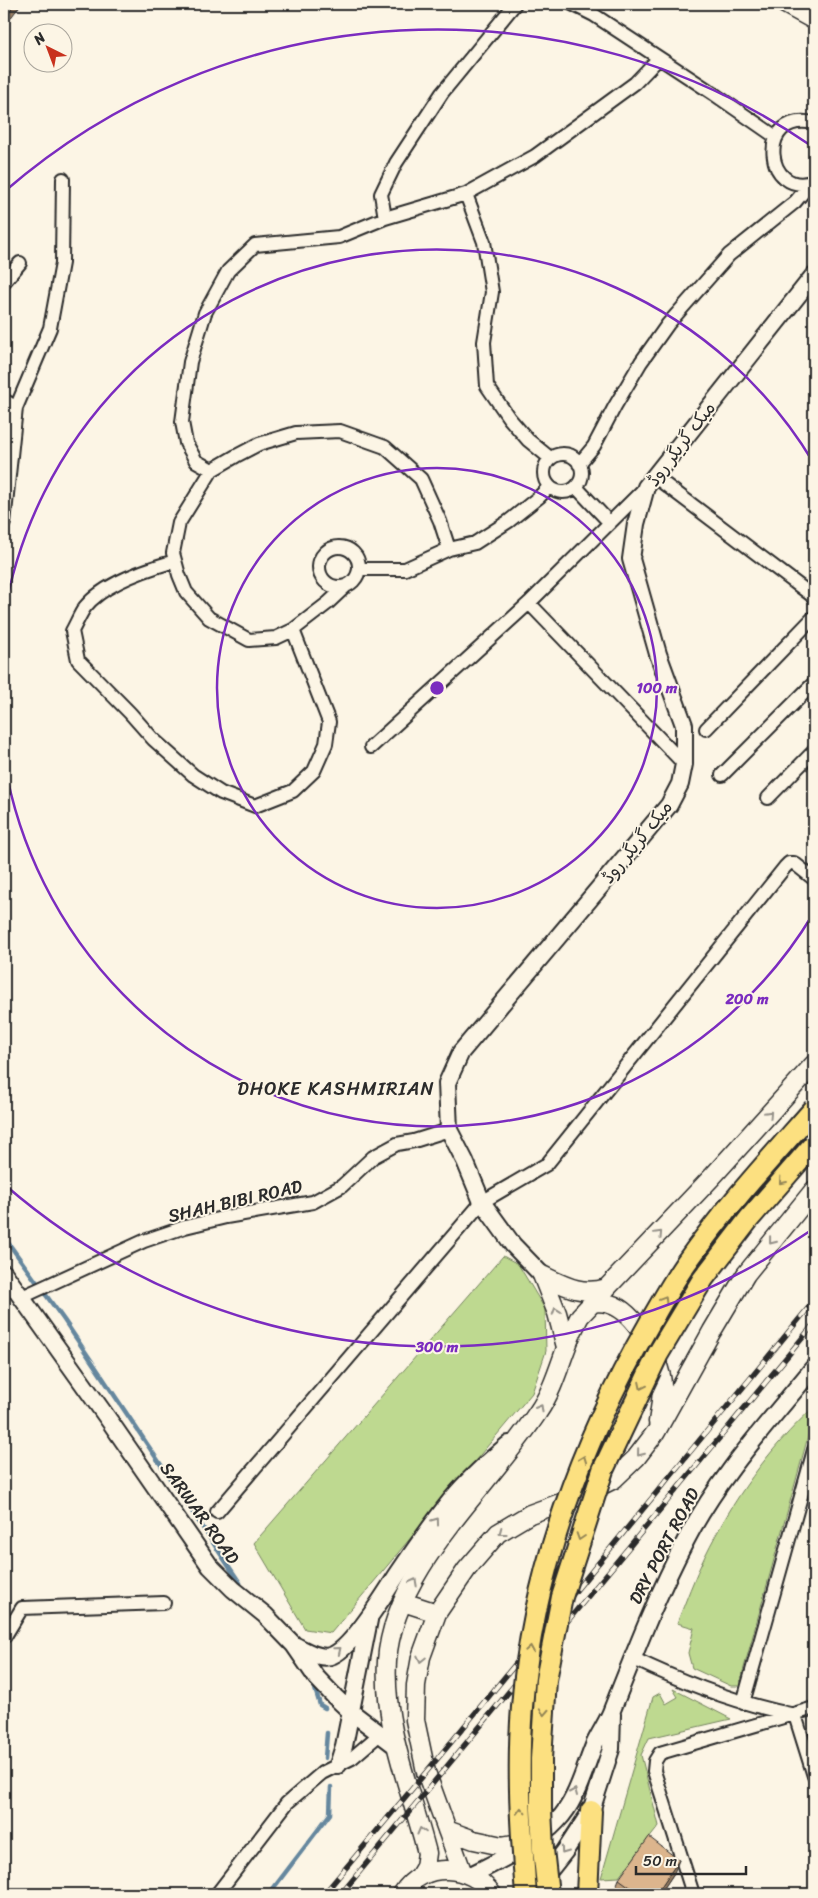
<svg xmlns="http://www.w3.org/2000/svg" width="818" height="1898" viewBox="0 0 818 1898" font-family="Sriracha,'Playpen Sans Arabic',sans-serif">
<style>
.park{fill:#bed990;stroke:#74825e}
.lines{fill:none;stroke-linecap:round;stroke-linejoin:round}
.stream{stroke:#65879e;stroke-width:4.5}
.minor-casing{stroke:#2b2b2b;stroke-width:16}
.tertiary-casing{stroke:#2b2b2b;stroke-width:20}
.secondary-casing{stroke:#2b2b2b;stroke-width:21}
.primary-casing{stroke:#2b2b2b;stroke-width:24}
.minor{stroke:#fcf5e5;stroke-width:12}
.tertiary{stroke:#fcf5e5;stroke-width:16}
.secondary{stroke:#fcf5e5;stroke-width:18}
.primary{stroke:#fce080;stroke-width:20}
.rail-casing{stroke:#2b2b2b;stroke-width:5.5}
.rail{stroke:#fcf5e5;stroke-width:4;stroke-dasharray:11;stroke-linecap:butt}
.primary-bridge-casing{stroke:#2b2b2b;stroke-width:24;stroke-linecap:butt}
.primary-bridge{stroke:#fce080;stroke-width:20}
.wall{fill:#bd9c79;stroke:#2b2b2b}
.shaded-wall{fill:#9a7f63;stroke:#2b2b2b}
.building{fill:#dcb58d;stroke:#2b2b2b}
.oneway{stroke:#949088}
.oneway2{stroke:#948656}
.ring{fill:none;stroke:#7b2cbf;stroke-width:2.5}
.labels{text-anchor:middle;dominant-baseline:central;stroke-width:4;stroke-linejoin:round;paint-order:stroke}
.street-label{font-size:18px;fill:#2b2b2b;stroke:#fcf5e5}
.neighbourhood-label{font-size:19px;letter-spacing:1px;fill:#2b2b2b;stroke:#fcf5e5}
.centre{fill:#7b2cbf;stroke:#fcf5e5;stroke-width:2.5}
.ring-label{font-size:15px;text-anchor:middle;font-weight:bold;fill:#7b2cbf;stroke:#fcf5e5;stroke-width:4;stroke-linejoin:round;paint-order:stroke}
</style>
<rect width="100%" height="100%" fill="#fcf5e5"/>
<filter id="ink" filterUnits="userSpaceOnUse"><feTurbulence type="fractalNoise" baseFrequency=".02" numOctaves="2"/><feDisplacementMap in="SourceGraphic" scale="10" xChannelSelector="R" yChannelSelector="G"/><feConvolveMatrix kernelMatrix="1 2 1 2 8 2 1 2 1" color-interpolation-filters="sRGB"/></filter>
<g filter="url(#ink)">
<path class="park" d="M 503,1256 L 518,1264 L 545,1309 L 546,1351 L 532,1393 L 331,1633 L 305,1629 L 254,1543 Z
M 814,1407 L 814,1415 L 739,1686 L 731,1686 L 692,1668 L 688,1653 L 694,1628 L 677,1623 C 686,1601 694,1578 705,1556 C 732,1501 768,1449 814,1407 Z
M 673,1689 L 731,1719 L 649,1738 L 641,1755 L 659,1826 L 619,1877 L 601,1878 L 653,1697 L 660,1693 L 666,1704 L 678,1697 Z"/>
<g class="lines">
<path class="stream" d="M 4,1237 L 64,1320 L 240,1583
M 313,1682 L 320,1705 L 325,1708
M 325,1758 L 327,1733
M 269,1894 L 330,1814 L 331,1787"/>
<g class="minor-casing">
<path id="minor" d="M 572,4 L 594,15 L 714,94 L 776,137
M 814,123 C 755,110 765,200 814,181
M 466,194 L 484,242 L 492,292 L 484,342 L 487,386 L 509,418 L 528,440 L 550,458
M 385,218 L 381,194 L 396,163 L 442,93 L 515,4
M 4,282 L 20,263
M 4,400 L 16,408
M544 473a19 19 0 1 1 38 0a19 19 0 1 1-38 0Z
M 579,464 L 594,446 L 615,406 L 641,362 L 668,324 L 729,255 L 795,202 L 811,183
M 212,470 L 196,461 L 186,443 L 182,422 L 190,362 L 205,313 L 228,271 L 255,245 L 339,237 L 385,218 L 466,194 L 535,156 L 635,83 L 659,58
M 654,476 L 814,597
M 576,487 L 610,523
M 4,523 L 16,408 L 50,328 L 62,263 L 63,179
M319 567a20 20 0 1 1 40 0a20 20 0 1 1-40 0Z
M 175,561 C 147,569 104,583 85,607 C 80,614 76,624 72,631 L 78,660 L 130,713 L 153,739 L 193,775 L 221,793 L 255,806 L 293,791 L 314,771 L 326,744 L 329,722 L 293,630
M 359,569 L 405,569 L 449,549 L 475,543 L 509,521 L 539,497 L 549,487
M 345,587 L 328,603 L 293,630 L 276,638 L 249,640 L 209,618 L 186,592 L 179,575 L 173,553 L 179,523 L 212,470 L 236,456 L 259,444 L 296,433 L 340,431 L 385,447 L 421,479 L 440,521 L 449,549
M 529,603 L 684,764
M 706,729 L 814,617
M 371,747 L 529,603 L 646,487
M 722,775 L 814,683
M 768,798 L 814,751
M 22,1297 L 144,1241 L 185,1227 L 226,1217 L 313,1202 L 342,1186 L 373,1157 L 397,1144 L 414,1141 L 449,1130
M 217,1512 L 482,1202 L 547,1164 L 785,867 L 789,863 L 794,863 L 814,879
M 4,1635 L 5,1636 L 22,1608 L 164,1603
M 632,1658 C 684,1683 738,1704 795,1715 L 814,1776
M 743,1703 L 814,1450
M 217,1894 L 287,1803 L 322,1773 L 352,1758 L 380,1734
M 693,1894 L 654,1771 L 655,1761 L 660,1753 L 814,1708"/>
</g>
<g class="tertiary-casing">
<path id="tertiary" d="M 4,1273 L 111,1423 L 210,1566 L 233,1589 L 265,1615 L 294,1645 L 316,1677 L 335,1697 L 350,1711 L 396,1746
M 542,1275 L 513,1245 L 482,1202 L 465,1161 L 449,1130 L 447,1083 L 461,1052 L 669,805 L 680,784 L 684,764 L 684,725 L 658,654 L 631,559 L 636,524 L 646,487 L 814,275
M 294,1645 C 305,1650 321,1661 333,1655 C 353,1646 385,1594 397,1575 C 414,1550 432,1524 451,1500 C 468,1479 488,1462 509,1444
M 338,1765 L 344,1746 L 369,1620
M 471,1875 C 498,1861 536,1844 557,1821 C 577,1801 584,1769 595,1743 C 600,1732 608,1721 612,1710 C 635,1652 657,1595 686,1540 C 719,1476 769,1422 814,1367
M 531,1894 L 565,1851 L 591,1811 L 611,1749 L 612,1714"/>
</g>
<g class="secondary-casing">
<path id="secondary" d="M 785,4 L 814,20
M 542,1275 L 557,1313 L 566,1347
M 542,1275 C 565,1286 582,1296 607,1288
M 592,1303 C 628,1296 654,1346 661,1376 C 664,1390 660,1408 658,1422
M 403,1602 L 437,1613
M 447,1830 L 474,1840 L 502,1846 L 532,1841
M 462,1871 L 426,1772 L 415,1720 L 416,1685 L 421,1657 L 437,1613 L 467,1569 L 498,1533 L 530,1514 L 582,1495 L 614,1479 L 636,1458 L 656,1432 L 712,1331 L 746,1274 L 814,1190
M 419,1877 L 425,1867 L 427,1853 C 411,1790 383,1727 387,1661 C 393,1569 489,1487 538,1412 C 558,1383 563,1347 580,1316 L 712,1177 L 814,1064
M 402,1894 C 423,1860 471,1864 492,1894"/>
</g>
<g class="primary-casing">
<path id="primary" d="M 587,1894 L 591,1811"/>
</g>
<use href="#minor" class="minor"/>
<use href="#tertiary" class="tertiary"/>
<use href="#secondary" class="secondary"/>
<use href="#primary" class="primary"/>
<g class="rail-casing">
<path id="rail" d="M 324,1894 L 453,1740 L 814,1301
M 341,1894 L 814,1324"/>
</g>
<use href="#rail" class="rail"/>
<g class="primary-bridge-casing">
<path id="primary-bridge" d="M 526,1894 C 521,1832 517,1769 522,1707 C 532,1574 582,1441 648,1326 C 660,1305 672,1283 686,1263 C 725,1208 770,1159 814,1109
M 548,1894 L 543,1849 L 541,1809 L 541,1759 L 546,1680 L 562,1597 L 603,1470 L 658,1354 L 703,1279 L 749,1219 L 814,1144"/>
</g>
<use href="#primary-bridge" class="primary-bridge"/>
</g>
<path class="wall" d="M 674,1873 L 660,1894 L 618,1894 L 614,1892 L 619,1879 Z"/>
<path class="shaded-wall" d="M 15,4 L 21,4 L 4,27 L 4,22 L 5,17 Z
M 679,1860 L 674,1873 L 660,1894 L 656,1894 Z"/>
<path class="building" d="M 4,4 L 15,4 L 5,17 L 4,17 Z
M 649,1837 L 679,1860 L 656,1894 L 640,1894 L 619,1879 Z"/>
<defs><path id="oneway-chevron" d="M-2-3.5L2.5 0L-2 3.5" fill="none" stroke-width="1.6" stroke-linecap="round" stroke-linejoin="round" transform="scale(1.25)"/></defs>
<g class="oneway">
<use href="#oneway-chevron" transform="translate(769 1114) rotate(-47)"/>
<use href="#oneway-chevron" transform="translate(659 1234) rotate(-47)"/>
<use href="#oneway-chevron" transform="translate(772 1241) rotate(128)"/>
<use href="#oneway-chevron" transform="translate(556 1311) rotate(-109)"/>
<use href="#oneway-chevron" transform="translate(540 1408) rotate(-60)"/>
<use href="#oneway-chevron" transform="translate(640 1453) rotate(129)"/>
<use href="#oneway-chevron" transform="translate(436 1521) rotate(-54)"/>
<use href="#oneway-chevron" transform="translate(502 1532) rotate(143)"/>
<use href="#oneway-chevron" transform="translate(414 1582) rotate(-62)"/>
<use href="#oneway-chevron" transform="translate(338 1650) rotate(-39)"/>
<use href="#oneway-chevron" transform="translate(421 1659) rotate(103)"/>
<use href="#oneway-chevron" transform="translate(574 1792) rotate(-66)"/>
<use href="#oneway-chevron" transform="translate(421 1831) rotate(-105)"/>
<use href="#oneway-chevron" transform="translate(564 1851) rotate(125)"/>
</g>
<g class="oneway2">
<use href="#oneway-chevron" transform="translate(782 1181) rotate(131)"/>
<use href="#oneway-chevron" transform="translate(664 1299) rotate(-59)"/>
<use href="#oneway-chevron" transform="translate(642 1386) rotate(116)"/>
<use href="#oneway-chevron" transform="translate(583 1459) rotate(-69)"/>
<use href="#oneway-chevron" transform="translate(580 1537) rotate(108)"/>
<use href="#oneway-chevron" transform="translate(530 1649) rotate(-80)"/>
<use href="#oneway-chevron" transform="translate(544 1712) rotate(93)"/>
<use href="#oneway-chevron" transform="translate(521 1811) rotate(-92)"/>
</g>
</g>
<g class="ring">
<circle cx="437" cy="688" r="220"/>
<path d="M813 914A439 439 0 0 1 4 760M4 616A439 439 0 0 1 813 462"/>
<path d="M810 1231A659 659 0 0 1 5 1185M5 191A659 659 0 0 1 810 145"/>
</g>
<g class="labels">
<g class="street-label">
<text transform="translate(681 444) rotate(-53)">میک گریگر روڈ</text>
<text transform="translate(637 842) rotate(-51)">میک گریگر روڈ</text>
<text transform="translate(235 1201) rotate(-13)">SHAH BIBI ROAD</text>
<text transform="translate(200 1513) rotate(54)">SARWAR ROAD</text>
<text transform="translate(664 1546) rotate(-62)">DRY PORT ROAD</text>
</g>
<g class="neighbourhood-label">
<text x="336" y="1088">DHOKE KASHMIRIAN</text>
</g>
</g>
<circle cx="437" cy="688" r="8" class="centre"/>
<g class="ring-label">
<text x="657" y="693">100 m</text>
<text x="747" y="1004">200 m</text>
<text x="437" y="1352">300 m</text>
</g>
<rect width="818" height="1898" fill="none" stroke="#fcf5e5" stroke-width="20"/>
<rect x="10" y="10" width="798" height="1878" fill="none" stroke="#2b2b2b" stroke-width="2" filter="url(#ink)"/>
<g transform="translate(48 48) rotate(318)"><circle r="24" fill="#fcf5e5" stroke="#a8a49b"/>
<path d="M0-4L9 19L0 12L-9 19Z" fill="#c8321e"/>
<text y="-8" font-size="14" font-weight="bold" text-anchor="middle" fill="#2b2b2b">N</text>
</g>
<path d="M636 1866v8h110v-8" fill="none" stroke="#2b2b2b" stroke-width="2.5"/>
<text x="643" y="1866" font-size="15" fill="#2b2b2b" stroke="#fcf5e5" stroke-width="4" paint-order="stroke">50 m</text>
</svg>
